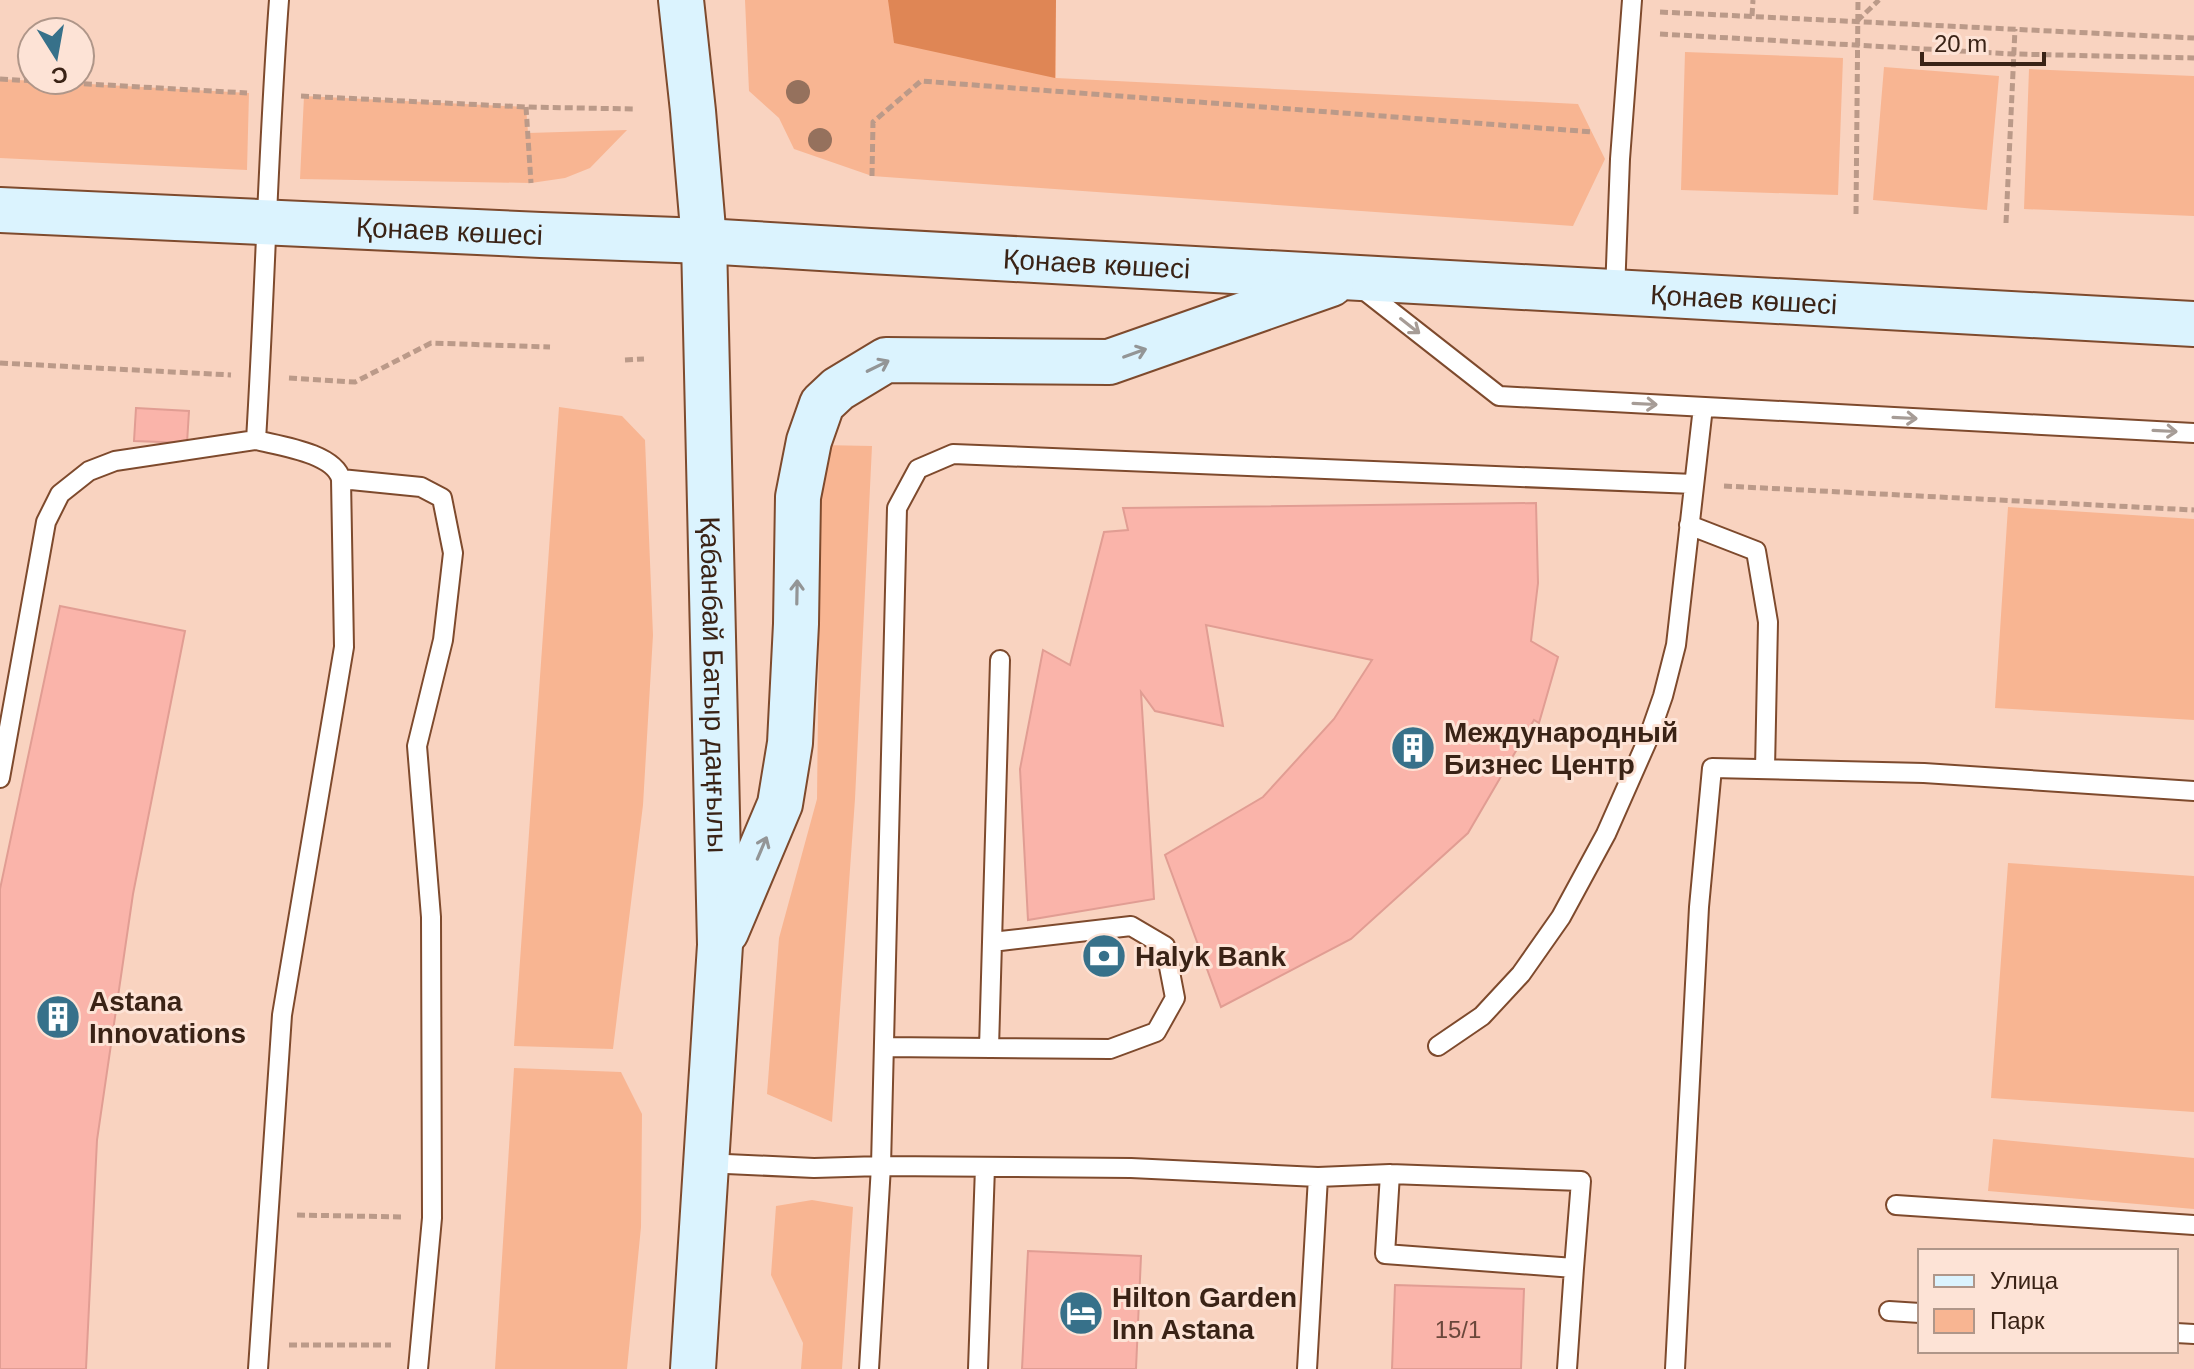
<svg xmlns="http://www.w3.org/2000/svg" width="2194" height="1369" viewBox="0 0 2194 1369" font-family="Helvetica,sans-serif">
<style>
.green{fill:#f8b592}
.forest{fill:#df8655}
.building{fill:#fab4aa;stroke:#e19d93;stroke-width:2}
.lines{fill:none;stroke-linecap:round;stroke-linejoin:round}
.service-casing{stroke:#7e4a2d;stroke-width:22}
.secondary-casing{stroke:#7e4a2d;stroke-width:48}
.path{stroke:#bb9a89;stroke-width:5;stroke-dasharray:8 4;stroke-linecap:butt}
.service{stroke:#fff;stroke-width:18}
.secondary{stroke:#dbf3fe;stroke-width:44}
.tree{fill:#95715d}
.oneway{stroke:#a69c96}
.oneway2{stroke:#939596}
.labels{text-anchor:middle;dominant-baseline:central;stroke-width:6;stroke-linejoin:round;paint-order:stroke}
.number-label{font-size:24px;fill:#6a473b}
.street-label{font-size:28px;fill:#3a2316;stroke:#fde3d6}
.poi-label{font-size:28px;font-weight:bold;fill:#3a2316;stroke:#fde3d6;text-anchor:start}
</style>
<rect width="100%" height="100%" fill="#f9d3c0"/>
<path class="green" d="M 745,0 L 1056,0 L 1056,78 L 1578,104 L 1605,159 L 1573,226 L 872,176 L 794,149 L 779,118 L 749,91 Z
M 1685,52 L 1843,58 L 1838,195 L 1681,190 Z
M 1884,67 L 1999,76 L 1987,210 L 1873,200 Z
M 2029,69 L 2194,76 L 2194,216 L 2024,209 Z
M 0,79 L 249,93 L 247,170 L 0,158 Z
M 304,96 L 526,107 L 528,133 L 627,130 L 590,168 L 565,178 L 531,183 L 300,179 Z
M 559,407 L 622,416 L 645,440 L 653,635 L 643,805 L 613,1049 L 514,1046 Z
M 821,445 L 872,446 L 855,799 L 832,1122 L 767,1094 L 779,938 L 817,799 Z
M 2008,507 L 2194,519 L 2194,720 L 1995,708 Z
M 2008,863 L 2194,876 L 2194,1112 L 1991,1098 Z
M 514,1068 L 621,1072 L 642,1114 L 641,1227 L 627,1369 L 495,1369 Z
M 1993,1139 L 2194,1158 L 2194,1209 L 1988,1191 Z
M 812,1200 L 853,1207 L 842,1369 L 801,1369 L 803,1343 L 771,1275 L 776,1206 Z"/>
<path class="forest" d="M 888,0 L 1056,0 L 1055,78 L 894,43 Z"/>
<path class="building" d="M 136,408 L 189,411 L 187,443 L 134,441 Z
M 1536,503 L 1538,583 L 1531,641 L 1558,657 L 1539,723 L 1534,720 L 1468,833 L 1351,939 L 1221,1007 L 1165,855 L 1263,797 L 1334,719 L 1372,660 L 1206,625 L 1223,726 L 1155,711 L 1141,692 L 1154,899 L 1028,920 L 1020,769 L 1043,650 L 1070,665 L 1104,532 L 1128,530 L 1123,508 Z
M 60,606 L 185,631 L 133,894 L 97,1140 L 86,1369 L 0,1369 L 0,889 Z
M 1028,1251 L 1141,1256 L 1136,1369 L 1022,1369 Z
M 1395,1285 L 1524,1289 L 1521,1369 L 1392,1369 Z"/>
<g class="lines">
<g class="service-casing">
<path id="service" d="M 1360,287 L 1499,396 L 2194,433
M 1615,292 L 1620,159 L 1632,0
M 256,440 C 280,446 334,453 341,479 L 344,647 L 282,1015 L 258,1369
M 341,479 L 421,487 L 442,498 L 453,553 L 443,640 L 417,746 L 431,917 L 432,1218 L 418,1369
M 1689,525 L 1756,551 L 1768,622 L 1765,769
M 0,778 L 46,522 L 60,494 L 89,471 L 115,461 L 256,440 C 265,294 268,147 279,0
M 1438,1046 L 1482,1016 L 1521,974 L 1561,917 L 1606,834 L 1648,739 L 1663,696 L 1676,645 L 1703,407
M 884,1047 L 1110,1049 L 1156,1032 L 1175,998 L 1165,946 L 1131,926 L 992,942
M 989,1048 L 1000,660
M 705,1163 L 814,1168 L 881,1166 L 1131,1168 L 1318,1177 L 1390,1174 L 1581,1181 L 1574,1268
M 1390,1174 L 1385,1254 L 1574,1268 L 1567,1369
M 1896,1205 L 2194,1225
M 1889,1311 L 1920,1313
M 2176,1333 L 2194,1334
M 869,1369 L 881,1166 L 897,508 L 918,469 L 953,454 L 1694,484
M 978,1369 L 985,1167
M 1307,1369 L 1318,1177
M 1675,1369 L 1699,907 L 1712,768 L 1924,773 L 2194,791"/>
</g>
<g class="secondary-casing">
<g id="secondary">
<path id="s1" d="M 681,0 L 693,111 L 704,241 L 720,945 L 693,1369"/>
<path id="s2" d="M 0,210 L 541,235 L 704,241 L 870,251 L 2194,324"/>
<path d="M 726,932 L 780,804 L 790,743 L 796,624 L 798,497 L 809,441 L 822,404 L 838,389 L 886,360 L 1109,362 L 1331,284"/>
</g>
</g>
<path class="path" d="M 1660,12 L 2194,38
M 1752,16 L 1753,0
M 1857,21 L 1879,0
M 1660,34 L 2014,54 L 2194,58
M 0,79 L 247,93
M 301,96 L 526,107 L 634,109
M 526,107 L 531,183
M 872,176 L 873,122 L 921,81 L 1593,132
M 1856,214 L 1858,0
M 2006,223 L 2015,29
M 625,360 L 644,359
M 0,363 L 231,375
M 289,378 L 355,382 L 431,343 L 550,347
M 1724,486 L 2194,510
M 297,1215 L 403,1217
M 289,1345 L 391,1345"/>
<use href="#service" class="service"/>
<use href="#secondary" class="secondary"/>
</g>
<g class="tree">
<circle cx="798" cy="92" r="12"/>
<circle cx="820" cy="140" r="12"/>
</g>
<defs><path id="oneway-shaft" d="M-6 0H5M1.5-3L5.5 0L1.5 3" fill="none" stroke-width="1.6" stroke-linecap="round" stroke-linejoin="round" transform="scale(2)"/></defs>
<g class="oneway">
<use href="#oneway-shaft" transform="translate(1410 326) rotate(38)"/>
<use href="#oneway-shaft" transform="translate(1645 404) rotate(3)"/>
<use href="#oneway-shaft" transform="translate(1905 418) rotate(3)"/>
<use href="#oneway-shaft" transform="translate(2165 431) rotate(3)"/>
</g>
<g class="oneway2">
<use href="#oneway-shaft" transform="translate(1135 353) rotate(-20)"/>
<use href="#oneway-shaft" transform="translate(878 366) rotate(-26)"/>
<use href="#oneway-shaft" transform="translate(797 592) rotate(-89)"/>
<use href="#oneway-shaft" transform="translate(762 848) rotate(-67)"/>
</g>
<defs>
<g id="building-disc" transform="scale(2.3)"><circle r="9.5" fill="#37718a" stroke="#fde3d6"/><path d="M-4-6H4V6H1V3H-1V6H-4ZM-2.5-4.3h1.7v1.8h-1.7ZM.8-4.3h1.7v1.8H.8ZM-2.5-1h1.7V.8h-1.7ZM.8-1h1.7V.8H.8Z" fill="#fff"/></g>
<g id="bank-disc" transform="scale(2.3)"><circle r="9.5" fill="#37718a" stroke="#fde3d6"/><path d="M-6-4H6V4H-6ZM0-2.3a2.3 2.3 0 1 0 0 4.6a2.3 2.3 0 1 0 0-4.6Z" fill="#fff"/></g>
<g id="hotel-disc" transform="scale(2.3)"><circle r="9.5" fill="#37718a" stroke="#fde3d6"/><path d="M-6-4.5h1.5V1H6V5H4.5V3h-9V5H-6ZM-4 0a1.8 1.8 0 1 1 3.6 0ZM.5 0V-2.5h3Q6-2.5 6 0Z" fill="#fff"/></g>
</defs>
<g fill-rule="evenodd">
<use href="#building-disc" x="1413" y="748"/>
<use href="#bank-disc" x="1104" y="956"/>
<use href="#building-disc" x="58" y="1017"/>
<use href="#hotel-disc" x="1081" y="1313"/>
</g>
<g class="labels">
<g class="number-label">
<text x="1458" y="1329">15/1</text>
</g>
<g class="street-label">
<text stroke="none"><textPath href="#s2" startOffset="450">Қонаев көшесі</textPath></text>
<text stroke="none"><textPath href="#s2" startOffset="1098">Қонаев көшесі</textPath></text>
<text stroke="none"><textPath href="#s2" startOffset="1746">Қонаев көшесі</textPath></text>
<text stroke="none"><textPath href="#s1" startOffset="686">Қабанбай Батыр даңғылы</textPath></text>
</g>
<g class="poi-label">
<text x="1444" y="732">Международный<tspan x="1444" dy="32">Бизнес Центр</tspan></text>
<text x="1135" y="956">Halyk Bank</text>
<text x="89" y="1001">Astana<tspan x="89" dy="32">Innovations</tspan></text>
<text x="1112" y="1297">Hilton Garden<tspan x="1112" dy="32">Inn Astana</tspan></text>
</g>
</g>
<rect x="1918" y="1249" width="260" height="104" fill="#fde3d6" stroke="#af9689" stroke-width="2"/>
<rect x="1934" y="1275" width="40" height="12" fill="#dbf3fe" stroke="#af9689" stroke-width="2"/>
<text x="1990" y="1289" font-size="24" fill="#3a2316">Улица</text>
<rect x="1934" y="1309" width="40" height="24" fill="#f8b592" stroke="#af9689" stroke-width="2"/>
<text x="1990" y="1329" font-size="24" fill="#3a2316">Парк</text>
<g transform="translate(56 56) rotate(169)"><circle r="38" fill="#fde3d6" stroke="#af9689" stroke-width="2"/>
<path d="M0-6L14 30L0 20L-14 30Z" fill="#37718a"/>
<text y="-12" font-size="22" font-weight="bold" text-anchor="middle" fill="#3a2316">С</text>
</g>
<path d="M1922 52v12h122v-12" fill="none" stroke="#3a2316" stroke-width="4"/>
<text x="1934" y="52" font-size="24" fill="#3a2316" stroke="#fde3d6" stroke-width="6" paint-order="stroke">20 m</text>
</svg>
